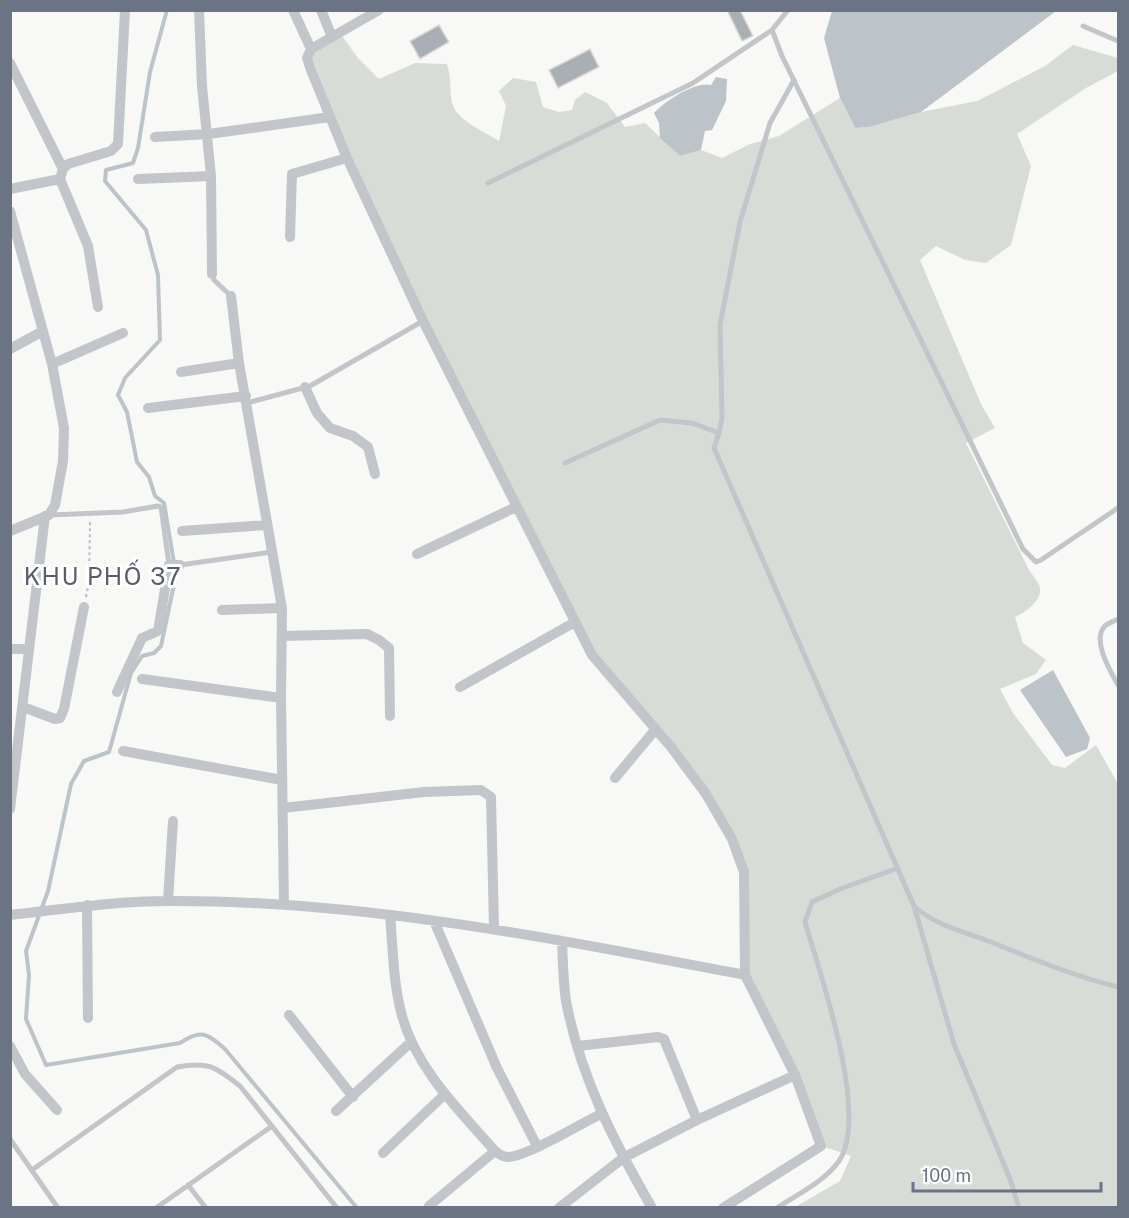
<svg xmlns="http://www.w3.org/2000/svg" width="1129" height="1218" viewBox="0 0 1129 1218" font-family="'Public Sans',sans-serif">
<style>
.green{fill:#d7ddd6}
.water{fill:#bcc3c9}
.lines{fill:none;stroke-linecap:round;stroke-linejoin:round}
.stream{stroke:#bcc3c9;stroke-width:4}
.building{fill:#aaafb6;stroke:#dadad8;stroke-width:1.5}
.path{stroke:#babcbf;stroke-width:2;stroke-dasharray:3 3;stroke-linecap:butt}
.lane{stroke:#c2c5c9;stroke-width:5}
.street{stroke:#c2c5c9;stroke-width:10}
.labels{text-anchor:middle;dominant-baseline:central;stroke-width:6;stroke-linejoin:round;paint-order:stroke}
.quarter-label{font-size:24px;letter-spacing:1.5px;fill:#585e6a;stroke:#fff}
</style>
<rect width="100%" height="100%" fill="#f8f8f6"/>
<path class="green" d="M 342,36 L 358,58 L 379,79 L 415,63 L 447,64 C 452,80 449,90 452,102 C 455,120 484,131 499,141 L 506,106 L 499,91 L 513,78 L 536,82 L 543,107 L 559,112 L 572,110 L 575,100 L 585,92 L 607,103 L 625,127 L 645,123 L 680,156 L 701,150 L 722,158 L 750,144 L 779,136 L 840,98 L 855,128 L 869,127 L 921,112 L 977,101 L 1045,66 L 1073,45 L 1118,58 L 1118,71 L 1086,88 L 1017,134 L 1031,166 L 1011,245 L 986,263 L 965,260 L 936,246 L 920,260 L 981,404 L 995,428 L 966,443 L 1029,570 C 1032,575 1039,582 1040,588 C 1042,601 1025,613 1015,617 L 1023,643 L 1046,660 L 1036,674 L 1000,689 L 1013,713 L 1052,765 L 1065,768 L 1096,745 L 1118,784 L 1118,1207 L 795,1207 L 840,1181 L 851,1156 L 825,1147 L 749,974 L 736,837 L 595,651 L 425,317 L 351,156 L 312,58 L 314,52 Z"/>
<path class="water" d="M 832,11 L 832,10 L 1056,11 L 921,112 L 869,127 L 855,128 L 840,98 L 824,38 Z
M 716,77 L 727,79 L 726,101 L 712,130 L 705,131 L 701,150 L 680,156 L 660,138 L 659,123 L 654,113 C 665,101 695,81 711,85 Z
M 1053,670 L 1090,738 L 1087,749 L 1066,757 L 1020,690 Z"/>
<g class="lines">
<path class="stream" d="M 167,10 L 150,72 L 138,148 L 133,163 L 106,170 L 105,181 L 146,230 L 158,275 L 160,340 L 125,378 L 118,395 L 127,412 L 137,462 L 149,477 L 155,496 L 164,503 L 176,575 L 161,646 L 154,653 L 142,656 L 131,673 L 109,752 L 84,761 L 71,784 L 48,891 L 26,951 L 29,975 L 26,1019 L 46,1065 L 180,1043 C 201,1029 207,1033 225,1049 L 357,1208"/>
</g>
<path class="building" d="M 727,10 L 740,10 L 753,36 L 742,41 Z
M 439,25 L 449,42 L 420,59 L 410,41 Z
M 590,49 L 599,67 L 558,88 L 549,70 Z"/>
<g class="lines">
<path class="path" d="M 86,597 L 89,582 L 90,522"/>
<path class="lane" d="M 1083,26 L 1118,41
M 772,30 L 782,56 L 1023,549 L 1036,562 L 1041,560 L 1118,508
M 488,183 L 693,83 L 772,30 L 788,10
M 212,274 L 214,280 L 231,296
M 247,403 L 310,386 L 423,321
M 719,433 L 714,448 L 914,906 L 954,1044 L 1010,1179 L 1019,1208
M 565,463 L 660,420 L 692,423 L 719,433 L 722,418 L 720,325 L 740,222 L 770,123 L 794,80
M 50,515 L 123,512 L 158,506 L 161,507 L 169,565
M 180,565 L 272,552
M 1118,619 C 1115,621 1108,623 1105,626 C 1091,640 1111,672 1118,685
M 915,907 C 935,925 965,932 991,942 C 1033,959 1074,976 1118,987
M 10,1139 L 58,1208
M 32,1170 L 177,1067 C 209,1061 215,1067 240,1086 L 337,1208
M 188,1185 L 206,1208
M 156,1208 L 272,1126
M 777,1208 C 798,1194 824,1182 839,1161 C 870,1116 820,973 805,922 L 812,902 L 840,889 L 898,868"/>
<path class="street" d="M 199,10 L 202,86 L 211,176 L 212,274
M 293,10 L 311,49
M 321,10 L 332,37
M 10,63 L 63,169
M 155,137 L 209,134 L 330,117
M 60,179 L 63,169 L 68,164 L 111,151 L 118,144 L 125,10
M 138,179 L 211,176
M 10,189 L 60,179 L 88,246 L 98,307
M 10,211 L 52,364 L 64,428 L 63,461 L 55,505 L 49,515 L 10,531
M 290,237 L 292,174 L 347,158
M 231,296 L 239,363 L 282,608 L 281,698 L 284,905
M 10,349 L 43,331
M 52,364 L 123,333
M 181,372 L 239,363
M 305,387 L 317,413 L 330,428 L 353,436 L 368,447 L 375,474
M 148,408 L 246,396
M 182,531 L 266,525
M 417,554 L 516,507
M 222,610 L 282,608
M 282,636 L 367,634 L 379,640 L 389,648 L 390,716
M 10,649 L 28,649
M 142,679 L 281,698
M 460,687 L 575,622
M 117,692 L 142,638 L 158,631 L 169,565 L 180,565
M 23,707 L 55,719 L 60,718 L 64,709 L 84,607
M 123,751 L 282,780
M 615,778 L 655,730
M 283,808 L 424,792 L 481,790 L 491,797 L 494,928
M 10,809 L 45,516
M 168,901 L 173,821
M 87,905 L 88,1018
M 10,915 C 63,909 116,901 169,901 C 363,900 555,939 745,975 L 744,872 L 732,839 L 706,794 L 671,747 L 592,655 L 423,321 L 347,158 L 311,70 L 307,58 L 311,49 L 379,10
M 390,915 C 393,948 393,983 402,1016 C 417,1070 459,1110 495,1151 C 499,1154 502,1157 508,1157 C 528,1156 580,1124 601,1114
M 434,921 L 497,1068 L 537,1146
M 562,941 C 563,960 563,981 566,1001 C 580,1076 614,1142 652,1208
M 289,1015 L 353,1097
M 10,1046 L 25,1074 L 57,1110
M 578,1046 L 658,1037 L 664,1039 L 697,1120
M 336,1111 L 411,1042
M 383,1153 L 444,1095
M 429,1206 L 495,1151
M 559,1208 L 623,1158 L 697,1120 L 795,1075
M 723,1208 L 821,1146 L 795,1075 L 745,975"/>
</g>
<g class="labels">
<g class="quarter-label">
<text x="103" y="576">KHU PHỐ 37</text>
</g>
</g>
<rect width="1129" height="1218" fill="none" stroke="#6a7484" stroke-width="24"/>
<path d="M913 1182v9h188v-9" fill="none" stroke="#6a7484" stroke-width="3"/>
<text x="922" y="1182" font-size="18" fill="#6a7484" stroke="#ffffff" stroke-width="4.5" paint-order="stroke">100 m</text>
</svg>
